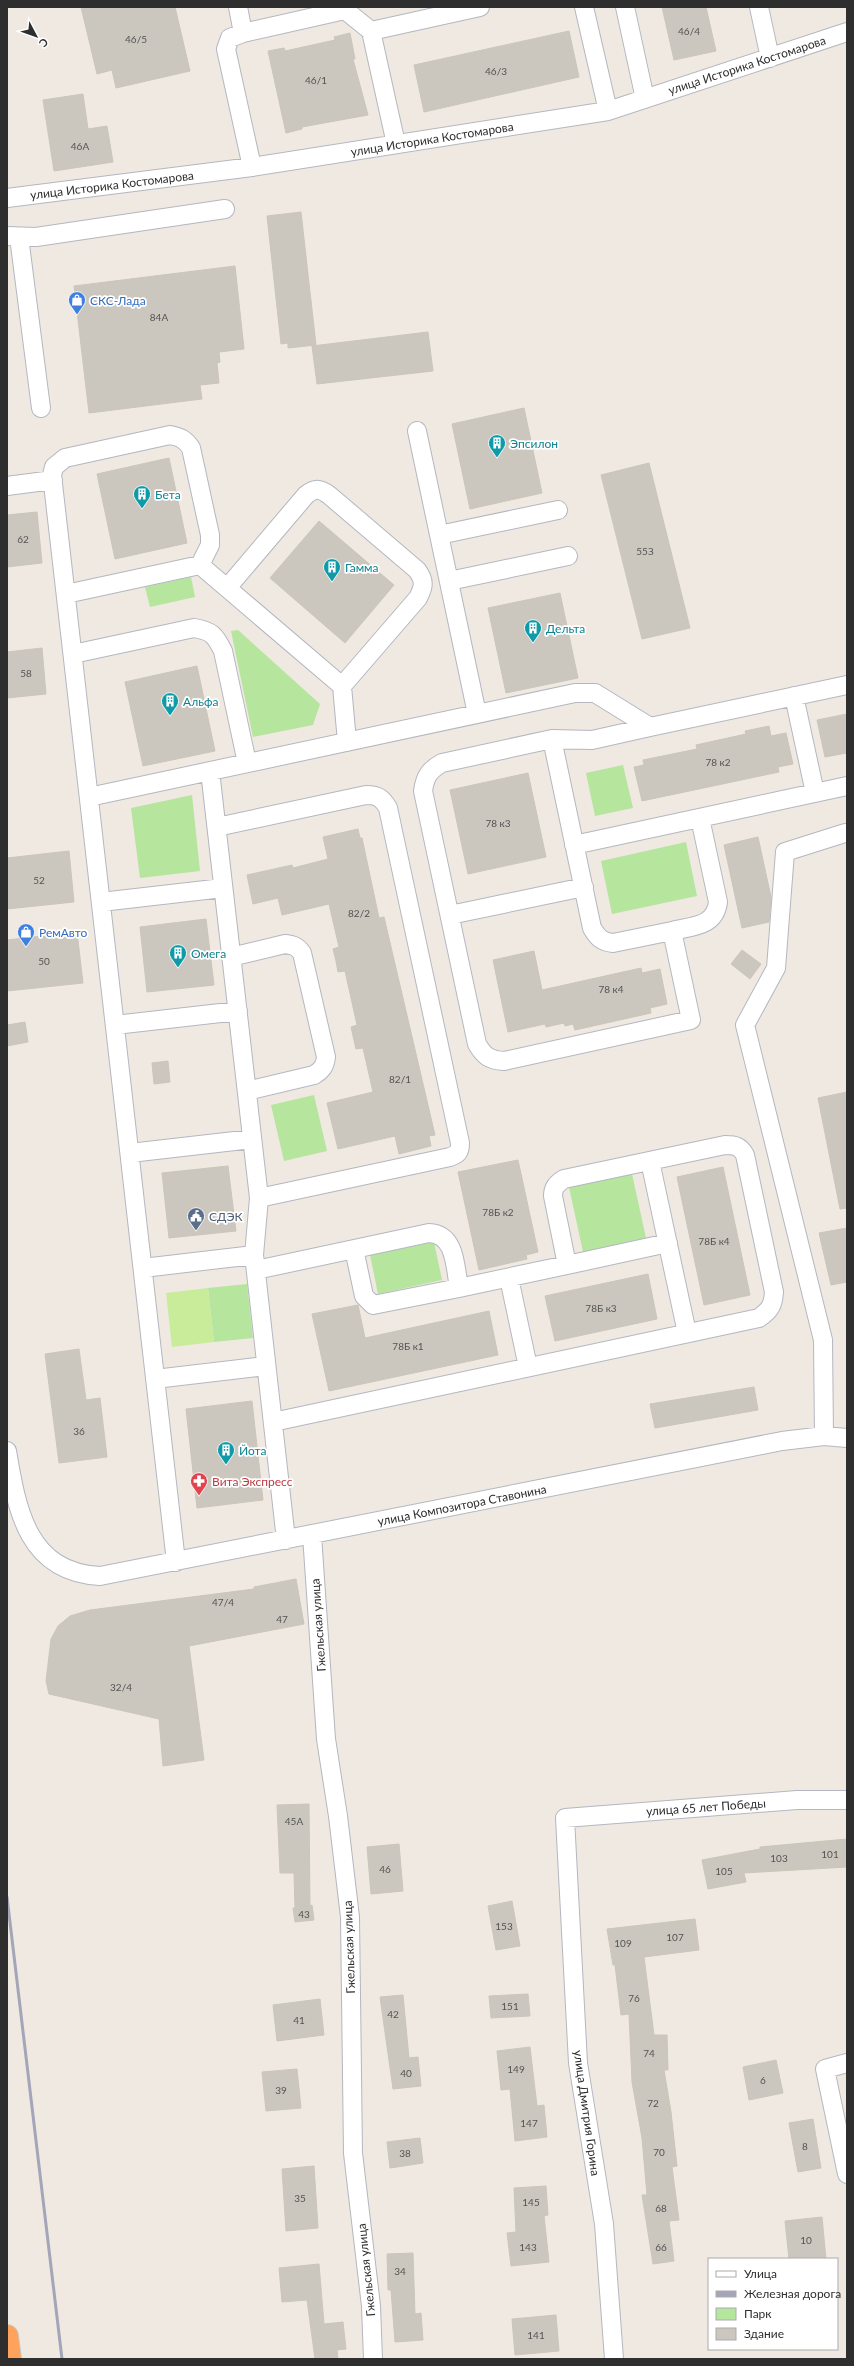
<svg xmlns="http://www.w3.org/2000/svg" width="854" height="2366" viewBox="0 0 854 2366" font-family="Lato,sans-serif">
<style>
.green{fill:#b6e59e}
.pitch{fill:#c9ec9a}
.building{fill:#cbc7bf;stroke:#cbc5ba}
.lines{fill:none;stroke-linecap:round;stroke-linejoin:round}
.minor-casing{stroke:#b4b7c1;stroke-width:20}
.highway-casing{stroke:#c9c9c9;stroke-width:24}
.minor{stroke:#fff;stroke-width:18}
.highway{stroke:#ffa35c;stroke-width:22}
.rail{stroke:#a3a6b8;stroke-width:3}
.labels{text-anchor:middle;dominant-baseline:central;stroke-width:3.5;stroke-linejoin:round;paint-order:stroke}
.number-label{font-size:10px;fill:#555452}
.street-label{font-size:12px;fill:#2e2e2e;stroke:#fff}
.shop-label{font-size:12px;fill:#366cbe;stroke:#fff;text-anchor:start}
.culture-label{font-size:12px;fill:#0d838f;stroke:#fff;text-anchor:start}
.service-label{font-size:12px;fill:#4e5e75;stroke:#fff;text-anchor:start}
.health-label{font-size:12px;fill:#be3a42;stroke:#fff;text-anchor:start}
</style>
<rect width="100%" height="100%" fill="#efe9e1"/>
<path class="green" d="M 191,577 L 195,597 L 150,607 L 145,587 Z
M 238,630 L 320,704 L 313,725 L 253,737 L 231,631 Z
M 623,765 L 633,808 L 595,816 L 586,773 Z
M 192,795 L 200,871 L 140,878 L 131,808 Z
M 686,842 L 697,896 L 612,914 L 601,861 Z
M 314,1095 L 327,1151 L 284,1161 L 271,1105 Z
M 632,1174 L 646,1238 L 583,1252 L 569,1187 Z
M 434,1242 L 442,1280 L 378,1294 L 370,1255 Z
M 247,1284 L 253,1338 L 214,1342 L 208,1288 Z"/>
<path class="pitch" d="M 208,1288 L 214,1342 L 172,1347 L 166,1293 Z"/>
<path class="building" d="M 81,7 L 175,7 L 190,71 L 116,88 L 112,70 L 97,74 Z
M 662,7 L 706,7 L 716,51 L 674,60 Z
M 569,31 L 579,77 L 424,112 L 414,65 Z
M 350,33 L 355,59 L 353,59 L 368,115 L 302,127 L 302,129 L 286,133 L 268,51 L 284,48 L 285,51 L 335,40 L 334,37 Z
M 83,94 L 88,129 L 107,126 L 113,162 L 54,171 L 43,100 Z
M 301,212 L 316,345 L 288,348 L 288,343 L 281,344 L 267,216 Z
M 235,266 L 244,349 L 219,352 L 220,362 L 217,363 L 219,383 L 200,385 L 202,399 L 89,413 L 74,286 Z
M 428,332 L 433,371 L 317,384 L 312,346 Z
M 524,408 L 542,493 L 470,509 L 452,424 Z
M 169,458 L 187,543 L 115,559 L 97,474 Z
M 649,463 L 690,628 L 642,639 L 601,475 Z
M 37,512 L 42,563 L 7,567 L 7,515 Z
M 319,521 L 394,585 L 345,643 L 270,578 Z
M 560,593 L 578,678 L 506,693 L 488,608 Z
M 42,648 L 46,694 L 7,698 L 7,652 Z
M 197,666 L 215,751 L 143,766 L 125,682 Z
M 847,714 L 847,753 L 825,757 L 817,720 Z
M 769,726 L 771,736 L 786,733 L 793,764 L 778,767 L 779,772 L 642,801 L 634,767 L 644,765 L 643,760 L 697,749 L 696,745 L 746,734 L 745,731 Z
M 528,773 L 546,857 L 468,874 L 450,790 Z
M 358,829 L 360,838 L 362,838 L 379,918 L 384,917 L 435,1135 L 429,1136 L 431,1146 L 399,1154 L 395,1136 L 338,1149 L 327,1103 L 373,1092 L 363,1048 L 356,1049 L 351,1027 L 357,1025 L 345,971 L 338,972 L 336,961 L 333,949 L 339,947 L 329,904 L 282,915 L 278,898 L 253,904 L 247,875 L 292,865 L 293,868 L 328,859 L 323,837 Z
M 758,837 L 771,897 L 769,922 L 742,928 L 724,845 Z
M 69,851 L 74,902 L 7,909 L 7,858 Z
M 206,919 L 214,985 L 147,992 L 140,927 Z
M 77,932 L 83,983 L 7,991 L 7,940 Z
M 742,950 L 761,964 L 750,979 L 731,964 Z
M 534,951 L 542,990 L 641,968 L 642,973 L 660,969 L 667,1004 L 650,1008 L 651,1013 L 575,1030 L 573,1024 L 565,1026 L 564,1023 L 546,1027 L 545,1024 L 508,1032 L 493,960 Z
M 25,1022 L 28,1042 L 7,1046 L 7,1025 Z
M 168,1061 L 170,1082 L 154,1084 L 152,1063 Z
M 847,1092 L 847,1208 L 840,1209 L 818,1098 Z
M 518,1160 L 538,1252 L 526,1255 L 527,1259 L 479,1270 L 458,1172 Z
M 228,1166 L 236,1231 L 169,1238 L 162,1173 Z
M 723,1167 L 750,1295 L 704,1305 L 677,1177 Z
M 847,1228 L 847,1282 L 831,1285 L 819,1233 Z
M 648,1274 L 657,1319 L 555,1341 L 545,1296 Z
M 358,1305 L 365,1338 L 489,1311 L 498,1355 L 329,1391 L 312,1314 Z
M 79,1349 L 86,1400 L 100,1398 L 107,1457 L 59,1463 L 45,1354 Z
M 754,1387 L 758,1410 L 655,1428 L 650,1404 Z
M 252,1401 L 263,1500 L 197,1508 L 186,1409 Z
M 296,1579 L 304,1624 L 189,1646 L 204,1760 L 163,1766 L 159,1719 L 49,1694 L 46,1681 L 51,1639 L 58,1626 L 70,1616 L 90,1610 L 254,1589 L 254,1587 Z
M 309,1804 L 310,1906 L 312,1905 L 314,1920 L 295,1922 L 293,1908 L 295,1908 L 294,1873 L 280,1873 L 277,1805 Z
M 847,1839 L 847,1867 L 744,1873 L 746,1882 L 708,1889 L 702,1860 L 760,1849 L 760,1847 Z
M 399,1844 L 403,1891 L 371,1894 L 367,1847 Z
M 512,1901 L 520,1946 L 496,1950 L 488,1906 Z
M 695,1919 L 699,1950 L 644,1957 L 654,2035 L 667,2035 L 668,2070 L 664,2070 L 671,2112 L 677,2166 L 672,2167 L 679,2220 L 669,2221 L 674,2261 L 653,2264 L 642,2195 L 647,2195 L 642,2138 L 632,2082 L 629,2014 L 621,2015 L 615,1965 L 613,1965 L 607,1929 Z
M 528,1994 L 530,2016 L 491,2018 L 489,1996 Z
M 403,1995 L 409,2058 L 418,2057 L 421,2086 L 393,2089 L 380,1997 Z
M 320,1999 L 324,2035 L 277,2041 L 273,2005 Z
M 530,2047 L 537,2106 L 544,2105 L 547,2137 L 515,2141 L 510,2089 L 501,2090 L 497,2051 Z
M 776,2060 L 783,2093 L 749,2100 L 743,2067 Z
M 297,2069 L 301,2108 L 266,2111 L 262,2072 Z
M 813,2119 L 821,2168 L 798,2172 L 789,2123 Z
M 420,2138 L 423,2163 L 390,2168 L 387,2142 Z
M 314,2166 L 318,2228 L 286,2231 L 282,2169 Z
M 546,2186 L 548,2215 L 544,2216 L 549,2262 L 511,2266 L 507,2233 L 516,2232 L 514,2188 Z
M 822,2217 L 826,2259 L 789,2259 L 785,2221 Z
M 413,2253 L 415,2314 L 421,2313 L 423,2340 L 395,2342 L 391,2290 L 388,2290 L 387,2254 Z
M 319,2264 L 324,2324 L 343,2322 L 346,2349 L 337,2350 L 338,2359 L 315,2359 L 307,2300 L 282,2302 L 279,2268 Z
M 556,2315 L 559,2351 L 515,2355 L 512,2319 Z"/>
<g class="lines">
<g class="minor-casing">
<path id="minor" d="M 238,7 L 243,33 L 230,38 L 226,49 L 252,167
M 344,7 L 345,10 L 371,31 L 480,7
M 584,7 L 608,111
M 625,7 L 645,99
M 759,7 L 770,58
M 371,31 L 396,144
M 243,33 L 345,10
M 7,198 L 252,167 L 608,111 L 847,32
M 7,236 L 36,237 L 225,209
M 19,237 L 41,408
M 417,431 L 477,714
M 7,486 L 53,480
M 439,535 L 558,510
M 200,565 L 227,588
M 449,581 L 568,556
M 66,594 L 200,565 L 210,545 L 210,535 L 191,448 C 185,439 180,437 170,435 L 65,458 L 54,467 L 52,475 L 176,1562
M 73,654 L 194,628 C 212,631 215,635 223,651 L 247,763
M 342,686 L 227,588 L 306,495 C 315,488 319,488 329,495 L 417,570 C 425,581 424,586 418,598 L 342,686 L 347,742
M 794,696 L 815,793
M 552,739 L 592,928 C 598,938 602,942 613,943 L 672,931 L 691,1020 L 504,1061 C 489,1060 484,1056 477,1044 L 423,791 C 425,777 429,770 442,763 L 552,739 L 592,740 L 650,727
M 210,771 L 259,1198 L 254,1255 L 286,1540
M 89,797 L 575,693 L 595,693 L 650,727 L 847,685
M 217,827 L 366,795 C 378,795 382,798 388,808 L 460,1143 C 460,1152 458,1154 450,1157 L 259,1198
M 574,845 L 847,786
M 101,902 L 223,888
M 450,915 L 584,887
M 672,931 C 692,926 715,927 718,902 L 700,818
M 231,957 L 285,944 C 293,945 297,946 302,953 L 326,1057 C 325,1066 322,1070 314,1075 L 247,1091
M 115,1025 L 238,1011
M 130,1153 L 252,1139
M 650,1161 L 687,1333
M 354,1249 L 364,1296 L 373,1305 L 459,1288
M 567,1265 L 668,1243
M 143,1268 L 254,1255
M 256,1270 L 429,1233 C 456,1234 455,1267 459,1288 L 567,1265 L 553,1196 C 553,1188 556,1184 564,1179 L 725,1145 C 735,1145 740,1146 745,1155 L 774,1292 C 773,1306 770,1310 759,1318 L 273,1422
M 509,1278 L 528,1367
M 155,1379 L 266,1366
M 824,1436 L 823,1340 L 745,1025 L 776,968 L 785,852 L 845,833
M 7,1451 C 17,1510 27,1572 100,1576 L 782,1441 L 824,1436 L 847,1438
M 312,1535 L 326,1739 L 338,1816 L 350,1917 L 353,2153 L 371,2306 L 373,2359
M 847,2063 L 825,2069 L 847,2174
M 614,2359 L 604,2224 L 578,2063 L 565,1818 L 797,1800 L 847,1800"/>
</g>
<g class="highway-casing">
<path id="highway" d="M 7,2336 L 10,2359"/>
</g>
<use href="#minor" class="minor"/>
<use href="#highway" class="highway"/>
<path class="rail" d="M 7,1897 L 62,2359"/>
</g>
<defs>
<g id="shop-pin" transform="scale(0.9)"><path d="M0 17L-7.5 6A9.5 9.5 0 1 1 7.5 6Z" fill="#3f7fe0" stroke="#fff"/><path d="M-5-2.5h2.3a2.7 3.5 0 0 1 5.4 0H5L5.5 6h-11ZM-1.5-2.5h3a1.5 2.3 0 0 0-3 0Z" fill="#fff"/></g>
<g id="building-pin" transform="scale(0.9)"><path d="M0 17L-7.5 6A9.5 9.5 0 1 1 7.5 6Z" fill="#0f9aa8" stroke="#fff"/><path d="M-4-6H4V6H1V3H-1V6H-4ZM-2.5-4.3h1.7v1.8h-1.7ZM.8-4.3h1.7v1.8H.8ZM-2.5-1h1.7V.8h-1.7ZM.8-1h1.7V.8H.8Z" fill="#fff"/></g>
<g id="civic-pin" transform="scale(0.9)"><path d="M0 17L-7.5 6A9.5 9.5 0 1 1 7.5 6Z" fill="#5c6f8a" stroke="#fff"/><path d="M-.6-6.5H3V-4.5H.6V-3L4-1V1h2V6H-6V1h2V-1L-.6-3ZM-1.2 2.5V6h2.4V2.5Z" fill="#fff"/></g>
<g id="pharmacy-pin" transform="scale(0.9)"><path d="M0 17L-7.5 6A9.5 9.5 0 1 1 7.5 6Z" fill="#e0444e" stroke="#fff"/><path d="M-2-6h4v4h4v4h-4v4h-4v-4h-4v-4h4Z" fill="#fff"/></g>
</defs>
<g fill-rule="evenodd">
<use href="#shop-pin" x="77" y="300"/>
<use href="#building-pin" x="497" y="443"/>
<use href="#building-pin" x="142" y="494"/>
<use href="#building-pin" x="332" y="567"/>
<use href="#building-pin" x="533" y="628"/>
<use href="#building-pin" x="170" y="701"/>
<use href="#shop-pin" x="26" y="932"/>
<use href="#building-pin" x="178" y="953"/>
<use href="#civic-pin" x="196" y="1216"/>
<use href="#building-pin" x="226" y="1450"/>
<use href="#pharmacy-pin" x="199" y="1481"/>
</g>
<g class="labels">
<g class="number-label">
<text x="689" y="31">46/4</text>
<text x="136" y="39">46/5</text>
<text x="496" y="71">46/3</text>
<text x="316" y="80">46/1</text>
<text x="80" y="146">46А</text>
<text x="159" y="317">84А</text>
<text x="23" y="539">62</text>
<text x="645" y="551">55З</text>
<text x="26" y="673">58</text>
<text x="718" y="762">78 к2</text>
<text x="498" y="823">78 к3</text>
<text x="39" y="880">52</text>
<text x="359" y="913">82/2</text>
<text x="44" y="961">50</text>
<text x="611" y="989">78 к4</text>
<text x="400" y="1079">82/1</text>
<text x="498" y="1212">78Б к2</text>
<text x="714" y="1241">78Б к4</text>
<text x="601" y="1308">78Б к3</text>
<text x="408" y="1346">78Б к1</text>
<text x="79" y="1431">36</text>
<text x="223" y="1602">47/4</text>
<text x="282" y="1619">47</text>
<text x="121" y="1687">32/4</text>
<text x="294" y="1821">45А</text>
<text x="830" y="1854">101</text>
<text x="779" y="1858">103</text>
<text x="385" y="1869">46</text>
<text x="724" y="1871">105</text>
<text x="304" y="1914">43</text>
<text x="504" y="1926">153</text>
<text x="675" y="1937">107</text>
<text x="623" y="1943">109</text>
<text x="634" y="1998">76</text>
<text x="510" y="2006">151</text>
<text x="393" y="2014">42</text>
<text x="299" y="2020">41</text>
<text x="649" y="2053">74</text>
<text x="516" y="2069">149</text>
<text x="406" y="2073">40</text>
<text x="763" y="2080">6</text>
<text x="281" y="2090">39</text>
<text x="653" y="2103">72</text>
<text x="529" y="2123">147</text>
<text x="805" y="2146">8</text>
<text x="659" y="2152">70</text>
<text x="405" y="2153">38</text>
<text x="300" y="2198">35</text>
<text x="531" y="2202">145</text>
<text x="661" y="2208">68</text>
<text x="806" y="2240">10</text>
<text x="528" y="2247">143</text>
<text x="661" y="2247">66</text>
<text x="400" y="2271">34</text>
<text x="536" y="2335">141</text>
</g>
<g class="street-label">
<text transform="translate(747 65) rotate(-18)">улица Историка Костомарова</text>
<text transform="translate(432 139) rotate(-9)">улица Историка Костомарова</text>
<text transform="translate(112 185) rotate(-7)">улица Историка Костомарова</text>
<text transform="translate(462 1505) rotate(-11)">улица Композитора Ставонина</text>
<text transform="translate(318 1625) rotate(-94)">Гжельская улица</text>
<text transform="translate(706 1807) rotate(-4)">улица 65 лет Победы</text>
<text transform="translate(349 1947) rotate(-92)">Гжельская улица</text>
<text transform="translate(587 2113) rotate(82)">улица Дмитрия Горина</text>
<text transform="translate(366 2270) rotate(-96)">Гжельская улица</text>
</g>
<g class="shop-label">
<text x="90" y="300">СКС-Лада</text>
<text x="39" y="932">РемАвто</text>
</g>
<g class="culture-label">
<text x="510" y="443">Эпсилон</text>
<text x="155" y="494">Бета</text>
<text x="345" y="567">Гамма</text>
<text x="546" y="628">Дельта</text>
<text x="183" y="701">Альфа</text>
<text x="191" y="953">Омега</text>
<text x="239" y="1450">Йота</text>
</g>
<g class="service-label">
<text x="209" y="1216">СДЭК</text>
</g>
<g class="health-label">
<text x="212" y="1481">Вита Экспресс</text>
</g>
</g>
<rect width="854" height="2366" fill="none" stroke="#2e2e2e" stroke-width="16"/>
<rect x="708" y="2258" width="130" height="92" fill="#ffffff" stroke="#ababab"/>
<rect x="716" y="2271" width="20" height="6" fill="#ffffff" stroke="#ababab"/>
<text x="744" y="2278" font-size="12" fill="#2e2e2e">Улица</text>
<rect x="716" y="2291" width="20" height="6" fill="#a3a6b8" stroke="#ababab"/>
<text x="744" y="2298" font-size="12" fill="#2e2e2e">Железная дорога</text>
<rect x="716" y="2308" width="20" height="12" fill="#b6e59e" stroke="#ababab"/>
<text x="744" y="2318" font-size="12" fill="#2e2e2e">Парк</text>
<rect x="716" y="2328" width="20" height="12" fill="#cbc7bf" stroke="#ababab"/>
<text x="744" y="2338" font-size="12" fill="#2e2e2e">Здание</text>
<g transform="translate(36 36) rotate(131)" stroke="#ffffff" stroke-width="3" paint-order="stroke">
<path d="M0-3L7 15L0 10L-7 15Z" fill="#2e2e2e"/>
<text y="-6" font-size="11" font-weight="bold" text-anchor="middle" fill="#2e2e2e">С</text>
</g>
</svg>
